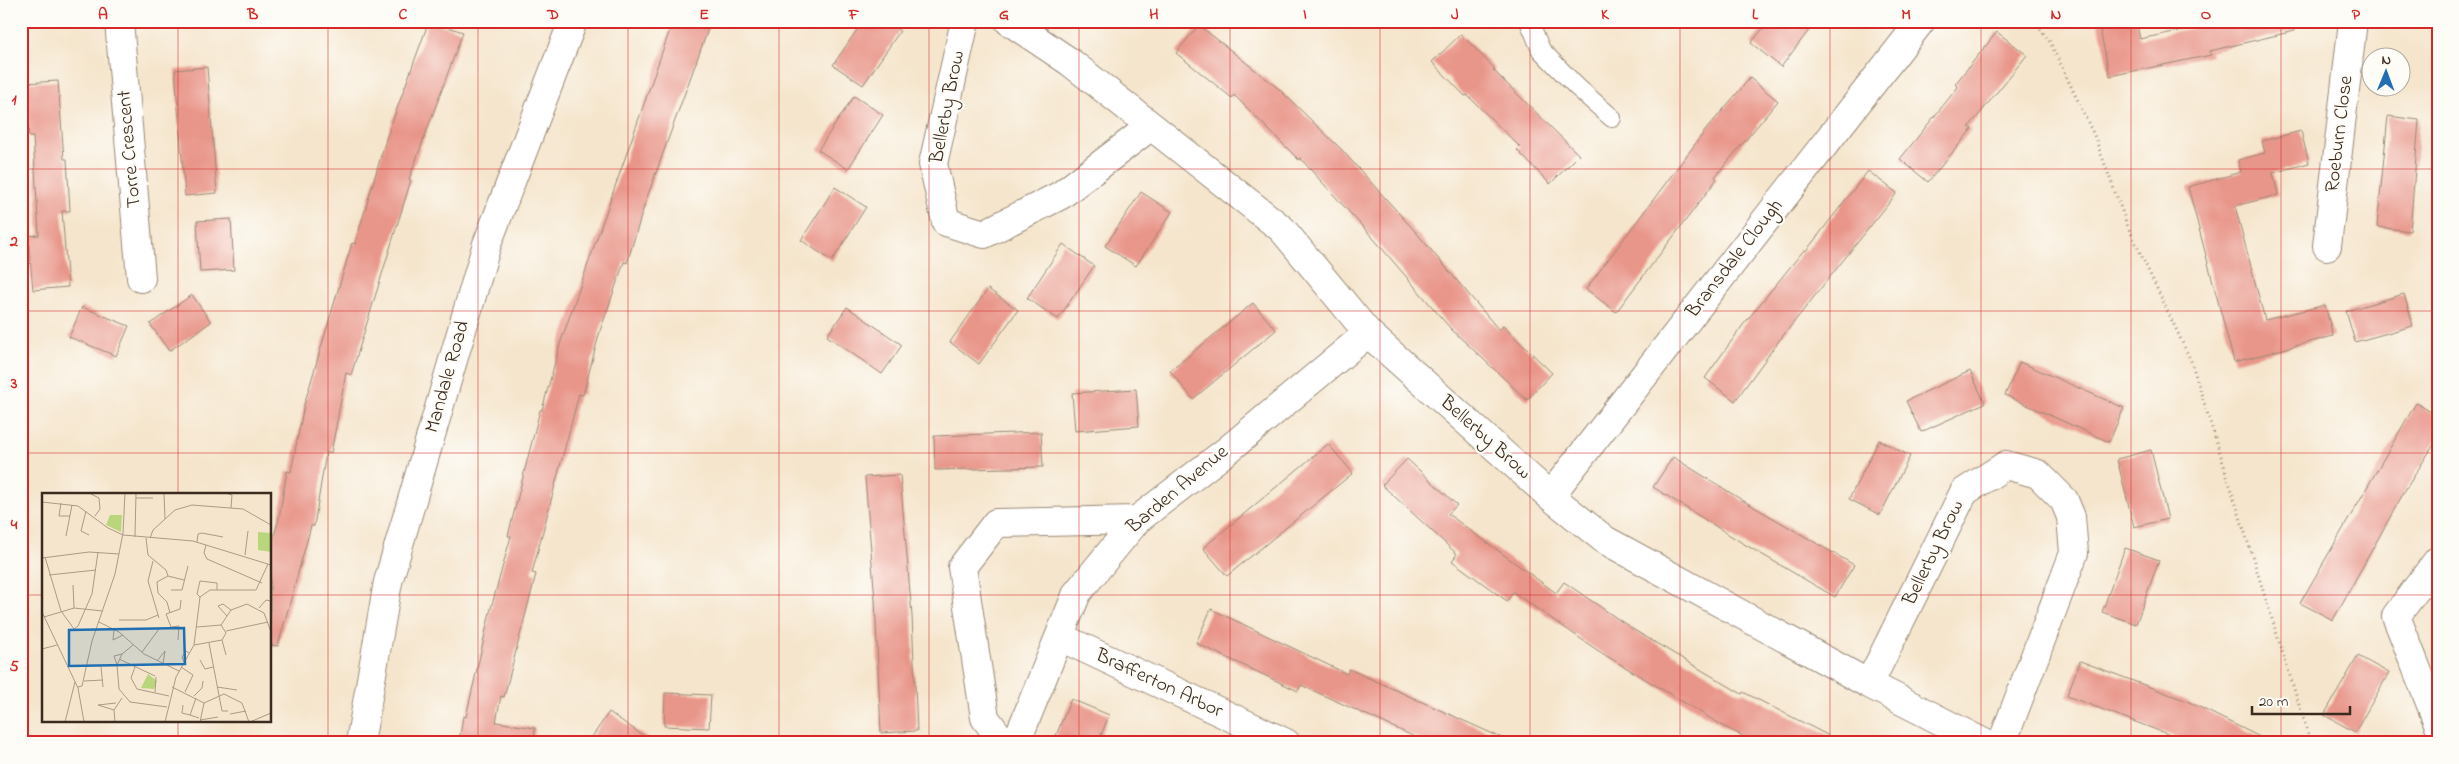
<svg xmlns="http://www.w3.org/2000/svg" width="2459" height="764" viewBox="0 0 2459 764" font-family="'Indie Flower',sans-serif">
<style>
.building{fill:#e9968a}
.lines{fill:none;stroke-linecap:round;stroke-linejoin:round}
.service-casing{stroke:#988875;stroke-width:20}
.minor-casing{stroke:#988875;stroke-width:30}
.path{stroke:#988875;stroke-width:3;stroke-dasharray:1 4;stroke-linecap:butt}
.service{stroke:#fff;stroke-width:18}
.minor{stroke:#fff;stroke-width:28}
.grid{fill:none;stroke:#d62828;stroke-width:1;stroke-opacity:0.55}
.labels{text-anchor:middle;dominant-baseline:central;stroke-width:4.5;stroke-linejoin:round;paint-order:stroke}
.street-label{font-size:20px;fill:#3b2a1e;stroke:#fdfcf7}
.inset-road{fill:none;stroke:#ab9a86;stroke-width:1}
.view{fill:#1f6fb2;fill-opacity:0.15;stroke:#1f6fb2;stroke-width:2.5}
.inset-edge{fill:none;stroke:#3b2a1e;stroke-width:2.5}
.neatline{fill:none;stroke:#d62828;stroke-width:2}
.grid-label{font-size:16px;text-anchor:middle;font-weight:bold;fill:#d62828}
</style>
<rect width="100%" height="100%" fill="#fdfcf7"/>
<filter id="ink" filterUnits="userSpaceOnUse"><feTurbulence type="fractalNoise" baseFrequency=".02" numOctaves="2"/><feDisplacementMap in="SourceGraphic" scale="10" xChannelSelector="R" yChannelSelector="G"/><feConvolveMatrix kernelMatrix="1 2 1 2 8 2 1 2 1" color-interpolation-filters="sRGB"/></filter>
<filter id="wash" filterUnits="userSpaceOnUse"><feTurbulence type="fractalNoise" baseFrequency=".0096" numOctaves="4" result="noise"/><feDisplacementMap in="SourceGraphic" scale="20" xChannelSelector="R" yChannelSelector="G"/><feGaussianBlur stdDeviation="1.12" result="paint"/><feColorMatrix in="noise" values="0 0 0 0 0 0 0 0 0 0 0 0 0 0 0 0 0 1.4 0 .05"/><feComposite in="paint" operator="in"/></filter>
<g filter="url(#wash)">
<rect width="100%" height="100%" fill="#f5e5cc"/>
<g id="blocks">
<path class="building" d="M 429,21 L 463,32 L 409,179 L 411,180 L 351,375 L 346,373 L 331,453 L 326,453 L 314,526 L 311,526 L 278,646 L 270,645 L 270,550 L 279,518 L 287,471 L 291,472 L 304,405 L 352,243 L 355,244 L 387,136 Z
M 673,21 L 711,21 L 645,203 L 627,263 L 624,262 L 600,331 L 583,395 L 579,394 L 532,573 L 536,574 L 504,697 L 501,696 L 496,722 L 535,728 L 534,743 L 459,743 L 463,716 L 466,717 L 490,612 L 511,536 L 508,536 L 540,410 L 542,410 L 560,344 Z
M 863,21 L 885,21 L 900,31 L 863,85 L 833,65 Z
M 1769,21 L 1816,21 L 1781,67 L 1751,43 Z
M 2098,21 L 2136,21 L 2140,39 L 2227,21 L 2293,21 L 2294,31 L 2210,51 L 2211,55 L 2110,76 Z
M 1199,25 L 1279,89 L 1340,148 L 1414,230 L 1499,330 L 1503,326 L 1552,373 L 1527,400 L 1451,329 L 1373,238 L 1300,158 L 1299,160 L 1234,95 L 1232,98 L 1176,53 Z
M 1997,32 L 2027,55 L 1969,127 L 1972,129 L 1928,182 L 1900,159 L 1958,87 L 1955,84 Z
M 1461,34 L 1495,69 L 1493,70 L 1579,155 L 1550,184 L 1517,150 L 1520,147 L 1467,95 L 1465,96 L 1432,62 Z
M 207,67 L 217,193 L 185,196 L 175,70 Z
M 1750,78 L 1778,101 L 1715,177 L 1717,179 L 1616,312 L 1586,289 L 1705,131 Z
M 58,81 L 64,159 L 67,159 L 70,211 L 62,211 L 68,287 L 33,290 L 28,236 L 39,235 L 33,137 L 29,137 L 25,83 Z
M 854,96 L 883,115 L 848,169 L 818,150 Z
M 2388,116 L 2419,120 L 2410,231 L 2377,227 Z
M 2301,131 L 2309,163 L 2273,173 L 2278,195 L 2235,206 L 2265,320 L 2325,305 L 2333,336 L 2234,362 L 2188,187 L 2241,172 L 2238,160 L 2265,153 L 2262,141 Z
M 1868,171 L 1897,193 L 1778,342 L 1735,401 L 1705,378 L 1743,325 L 1804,250 L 1806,251 Z
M 835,187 L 866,207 L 832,261 L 801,240 Z
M 1141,192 L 1172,212 L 1136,266 L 1105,246 Z
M 231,219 L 234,270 L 200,272 L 197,221 Z
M 1063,244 L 1094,266 L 1058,319 L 1027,298 Z
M 988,289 L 1018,310 L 979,364 L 950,342 Z
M 2404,294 L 2413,326 L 2355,342 L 2346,311 Z
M 192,295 L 211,322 L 169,351 L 150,324 Z
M 1253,303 L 1276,330 L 1193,399 L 1170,371 Z
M 82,307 L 129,326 L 116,356 L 69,337 Z
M 847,307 L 902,345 L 882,374 L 827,336 Z
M 2020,362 L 2124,408 L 2109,442 L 2005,395 Z
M 1970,371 L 1985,403 L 1921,432 L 1906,401 Z
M 1136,389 L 1139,426 L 1075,431 L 1072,393 Z
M 2416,403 L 2438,416 L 2438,438 L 2404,492 L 2333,620 L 2300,603 Z
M 1041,432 L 1043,467 L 935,470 L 934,436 Z
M 1879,440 L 1910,456 L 1880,515 L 1849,499 Z
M 1328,444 L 1353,473 L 1227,576 L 1203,548 Z
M 2151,450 L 2168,519 L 2134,527 L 2117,459 Z
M 1673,457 L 1742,500 L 1854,565 L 1835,597 L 1744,544 L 1653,487 Z
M 1407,459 L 1457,505 L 1448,514 L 1556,593 L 1564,582 L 1634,630 L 1742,694 L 1743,692 L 1843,743 L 1756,743 L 1725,727 L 1600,652 L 1513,592 L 1507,601 L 1452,561 L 1457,554 L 1382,485 Z
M 900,475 L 912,616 L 917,731 L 881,733 L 875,600 L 865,477 Z
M 2125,548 L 2159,560 L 2136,624 L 2102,612 Z
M 1211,609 L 1347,674 L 1349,669 L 1513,743 L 1428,743 L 1301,685 L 1298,691 L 1196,643 Z
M 2358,656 L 2389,673 L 2355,732 L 2324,715 Z
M 2080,661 L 2187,701 L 2272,743 L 2191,743 L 2067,696 Z
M 665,693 L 711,695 L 709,728 L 664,726 Z
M 1071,699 L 1109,715 L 1098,743 L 1053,743 Z
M 609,712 L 654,743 L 588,743 Z"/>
</g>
</g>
<g filter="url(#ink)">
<use href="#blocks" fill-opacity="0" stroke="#988875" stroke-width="1"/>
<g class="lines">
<g class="service-casing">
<path id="service" d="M 1529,21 L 1541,50 L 1577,87 L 1612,118"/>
</g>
<g class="minor-casing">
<path id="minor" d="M 119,21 L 141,278
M 965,21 L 933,164 L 946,222 L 984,234 L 1061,195 L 1151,126
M 1009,21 L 1070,62 L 1282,229 L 1368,333 L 1550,496 L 1605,540 L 1869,684 L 1984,743
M 2327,246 L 2353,21
M 1550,496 L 1921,21
M 2438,560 L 2396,616 L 2438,723
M 1060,637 L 1286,743
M 1869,684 L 1964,492 L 2006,465 L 2038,474 L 2064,500 L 2071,517 L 2074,553 L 2002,743
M 360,743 L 388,582 L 487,244 L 573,21
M 1004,743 L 985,718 L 962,567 L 996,523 L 1137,520
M 1016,743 L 1077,593 L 1137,520 L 1229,449 L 1368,333"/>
</g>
<path class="path" d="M 2034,21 L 2050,42 L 2094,135 L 2128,227 L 2191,361 L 2311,743"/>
<use href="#service" class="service"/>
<use href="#minor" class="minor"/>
</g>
</g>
<path class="grid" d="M 178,21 L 178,494M 328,21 L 328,743M 478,21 L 478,743M 628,21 L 628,743M 779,21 L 779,743M 929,21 L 929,743M 1079,21 L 1079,743M 1230,21 L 1230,743M 1380,21 L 1380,743M 1530,21 L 1530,743M 1680,21 L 1680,743M 1830,21 L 1830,743M 1981,21 L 1981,743M 2131,21 L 2131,743M 2281,21 L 2281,743M 21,169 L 2438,169M 21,311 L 2438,311M 21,453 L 2438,453M 21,595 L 44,595M 270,595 L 2438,595M 178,720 L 178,743"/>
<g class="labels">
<g class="street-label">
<text transform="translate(948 107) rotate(-79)">Bellerby Brow</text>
<text transform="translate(2340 134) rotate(-83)">Roeburn Close</text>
<text transform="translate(130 149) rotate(-95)">Torre Crescent</text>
<text transform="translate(1735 259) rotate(-52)">Bransdale Clough</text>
<text transform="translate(448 377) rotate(-74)">Mandale Road</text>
<text transform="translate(1485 438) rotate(42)">Bellerby Brow</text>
<text transform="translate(1178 490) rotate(-40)">Barden Avenue</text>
<text transform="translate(1934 553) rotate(-64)">Bellerby Brow</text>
<text transform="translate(1159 684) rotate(25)">Brafferton Arbor</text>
</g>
</g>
<g transform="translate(42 493)">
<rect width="229" height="229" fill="#f5e5cc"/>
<path d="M 68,22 L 80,22 L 79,39 L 64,32 ZM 216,39 L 229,40 L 229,59 L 216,57 ZM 106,181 L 115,188 L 112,196 L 99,195 Z" fill="#b9d67d"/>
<path class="inset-road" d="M 47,0 L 57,5 L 58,16 L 53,23M 122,0 L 123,26M 183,0 L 190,2 L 189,15M 94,5 L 111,5M 0,9 L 36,13 L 66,35 L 81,42 L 151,48 L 229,72M 19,10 L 17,23 L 28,23M 44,18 L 39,38 L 47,42M 24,43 L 30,12M 93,44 L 94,0M 104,45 L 106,62 L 124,77 L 126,83M 108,45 L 111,37 L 133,17 L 150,12 L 201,16 L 229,32M 155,49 L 156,41 L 160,40 L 181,44M 164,52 L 162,60 L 165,66 L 220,90M 203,62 L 206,38M 3,64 L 19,118 L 32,136 L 36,133 L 50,101 L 56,59M 0,65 L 47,59 L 77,61M 111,68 L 106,88 L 117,125M 7,82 L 54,77M 31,92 L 32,115M 129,97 L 140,97 L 146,73M 158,104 L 155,101 L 158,88 L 175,90 L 175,97M 217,115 L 224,107 L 229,108M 0,119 L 36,195 L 42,229M 128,120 L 125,109 L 116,100 L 115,89 L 126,83 L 142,87M 185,123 L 176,113 L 181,111 L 189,117M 2,124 L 32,115 L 61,118M 77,127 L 104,127 L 116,122M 57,129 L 77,139 L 102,161 L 137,178M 179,132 L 189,117 L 205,111 L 222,120 L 229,139M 72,137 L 71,147 L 81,142M 184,138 L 226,129M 136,147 L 137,133 L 129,134 L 124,121 L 138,116 L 139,107M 180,147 L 184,162M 167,150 L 180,218 L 186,218M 91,152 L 80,161 L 75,172 L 77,196 L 88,209 L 125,214M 152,152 L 180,147 L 184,140 L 179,132 L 155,134M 0,156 L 15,152M 100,159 L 117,136M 77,166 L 113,183M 158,167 L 163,176 L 171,174M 115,168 L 123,158 L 121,171M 142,169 L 140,164 L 144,158 L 147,160M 75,172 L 72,163 L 80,161M 59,174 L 61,194M 93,174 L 89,185 L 95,196 L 127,203M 139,174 L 151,182 L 143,199M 42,188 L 61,187M 36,194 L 40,193 L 50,148 L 73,81 L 81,40 L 83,0M 130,194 L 162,210M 175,194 L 195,197M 113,199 L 114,184M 152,203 L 160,195 L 161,188M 154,205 L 148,222 L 157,225M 141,212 L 140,220 L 148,222M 72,217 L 56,212 L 74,210M 188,221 L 204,218M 158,227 L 176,224M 23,229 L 33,189M 73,229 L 72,217 L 80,205M 123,229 L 134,184 L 152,152 L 158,104 L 168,97 L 214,97 L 226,71M 158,229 L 162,210 L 182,201 L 200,210 L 207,229M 208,229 L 229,220"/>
<path class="view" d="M 142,135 L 143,171 L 27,173 L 27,137 Z"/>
<rect width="229" height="229" class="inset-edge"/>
</g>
<rect width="2459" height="764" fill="none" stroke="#fdfcf7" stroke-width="55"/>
<g transform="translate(2386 72) rotate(1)"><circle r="24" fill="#fdfcf7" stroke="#afa8a0"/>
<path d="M0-4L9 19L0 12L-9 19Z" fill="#1f6fb2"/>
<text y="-8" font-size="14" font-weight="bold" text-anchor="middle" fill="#3b2a1e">N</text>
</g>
<path d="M2252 706v8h98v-8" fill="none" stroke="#3b2a1e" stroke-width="2.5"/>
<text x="2259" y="706" font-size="15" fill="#3b2a1e" stroke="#fdfcf7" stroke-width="4" paint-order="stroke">20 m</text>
<rect x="28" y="28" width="2404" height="708" class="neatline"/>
<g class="grid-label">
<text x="103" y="19">A</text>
<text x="253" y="19">B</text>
<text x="403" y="19">C</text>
<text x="553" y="19">D</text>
<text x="704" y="19">E</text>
<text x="854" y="19">F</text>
<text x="1004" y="19">G</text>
<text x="1154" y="19">H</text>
<text x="1305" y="19">I</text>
<text x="1455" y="19">J</text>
<text x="1605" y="19">K</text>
<text x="1755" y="19">L</text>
<text x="1906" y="19">M</text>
<text x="2056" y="19">N</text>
<text x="2206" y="19">O</text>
<text x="2356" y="19">P</text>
<text x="14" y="104">1</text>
<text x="14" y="246">2</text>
<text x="14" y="388">3</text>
<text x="14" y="529">4</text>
<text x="14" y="671">5</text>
</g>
</svg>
